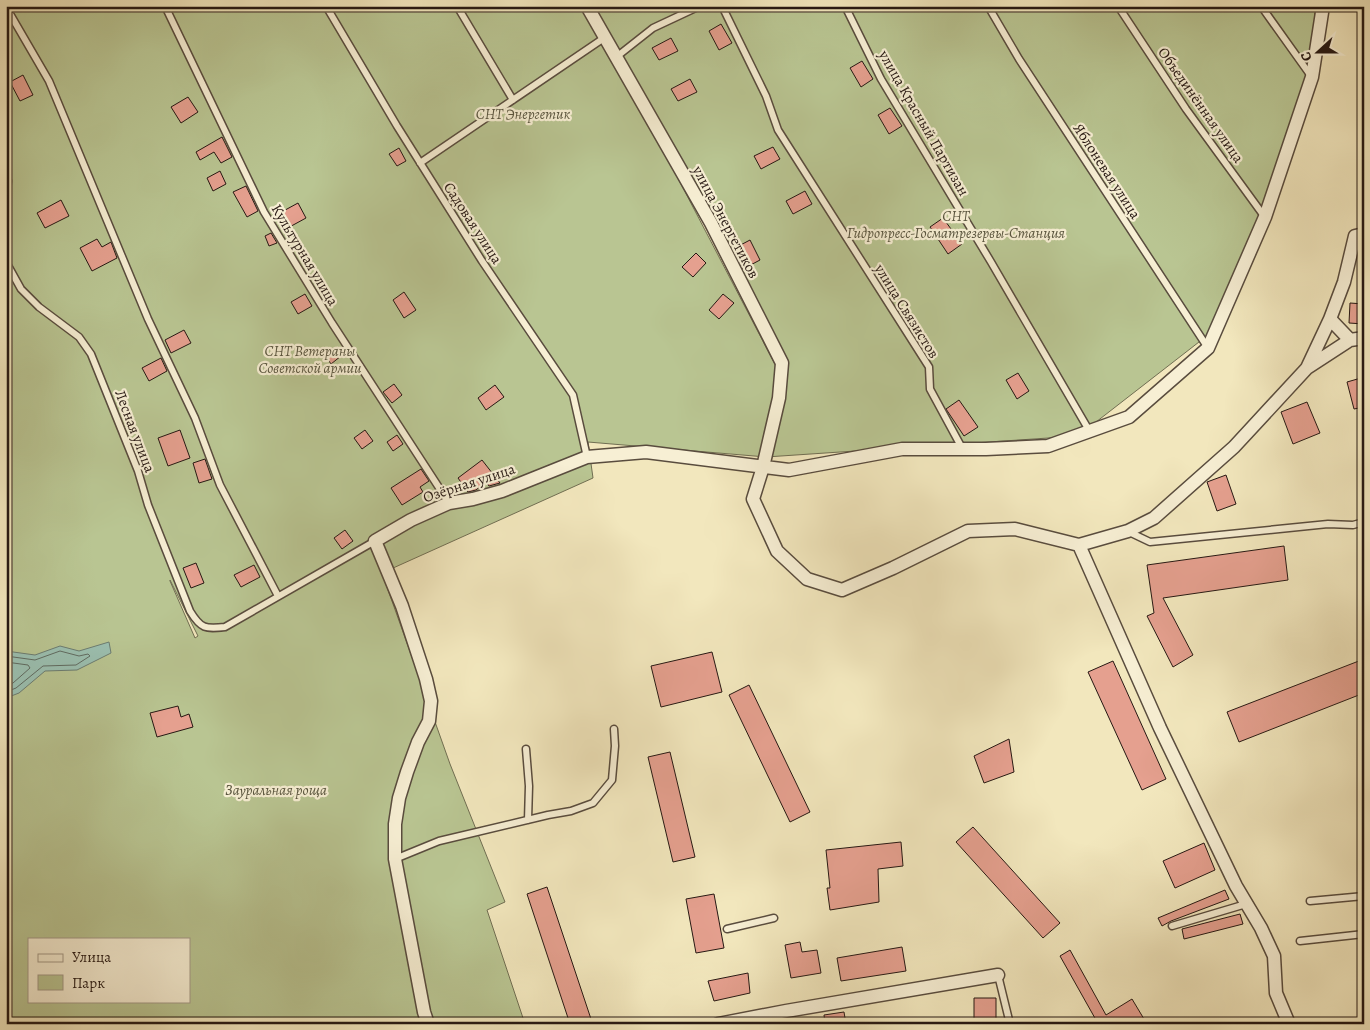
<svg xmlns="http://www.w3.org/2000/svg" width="1370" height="1030" viewBox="0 0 1370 1030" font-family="Alegreya,serif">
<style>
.green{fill:#b9c592;stroke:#706e52;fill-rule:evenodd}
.water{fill:#9bc0b1;stroke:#6c7d72}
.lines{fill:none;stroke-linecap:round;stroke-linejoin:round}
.shore{stroke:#606c62;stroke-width:1}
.building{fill:#e5a08f;stroke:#261813}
.lane-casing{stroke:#594c3e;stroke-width:9}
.street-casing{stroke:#594c3e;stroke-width:15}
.lane{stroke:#f7efd4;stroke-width:6}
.street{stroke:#f7efd4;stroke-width:12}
.labels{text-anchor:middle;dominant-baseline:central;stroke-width:4.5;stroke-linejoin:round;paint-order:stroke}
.street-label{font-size:15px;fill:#261813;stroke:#f7efd4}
.park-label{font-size:15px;font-style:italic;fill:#59553f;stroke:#f7efd4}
</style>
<rect width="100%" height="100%" fill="#f2e7bd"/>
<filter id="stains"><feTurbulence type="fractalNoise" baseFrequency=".004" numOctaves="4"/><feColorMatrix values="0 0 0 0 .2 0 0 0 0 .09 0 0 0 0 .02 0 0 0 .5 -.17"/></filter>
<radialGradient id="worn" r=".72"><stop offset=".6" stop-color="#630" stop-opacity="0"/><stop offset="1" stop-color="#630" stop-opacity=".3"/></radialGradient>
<path class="green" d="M 6,6 L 1315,6 L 1312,77 L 1217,328 L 1078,436 L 766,457 L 588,442 L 593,478 L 382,573 L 450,764 L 505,902 L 487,910 L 525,1024 L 6,1024 ZM 634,94 L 781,363 L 779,372 ZM 170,580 L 198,636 L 195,638 L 170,581 ZM 29,939 L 189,939 L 189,1001 L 29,1001 Z"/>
<path class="water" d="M 109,642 L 111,653 L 77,670 L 45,671 L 19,693 L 6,698 L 6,651 L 35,655 L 60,646 L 79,651 Z"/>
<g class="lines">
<path class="shore" d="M 6,656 L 35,660 L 60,651 L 79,656 L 88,654 L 90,656 L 76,665 L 43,666 L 16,688 L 6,692
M 6,662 L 28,665 L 30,668 L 13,683 L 6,686"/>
</g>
<path class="building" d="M 721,24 L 732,43 L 719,50 L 709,31 Z
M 671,38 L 678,51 L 659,60 L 652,48 Z
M 862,61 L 873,79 L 861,87 L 850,68 Z
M 23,75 L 33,95 L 20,101 L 10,82 Z
M 690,79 L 697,92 L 678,101 L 671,89 Z
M 188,97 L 198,112 L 181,123 L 171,107 Z
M 890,108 L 902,126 L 889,134 L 878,115 Z
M 222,137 L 232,157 L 221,163 L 214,152 L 200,160 L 196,152 Z
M 773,147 L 780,159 L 761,169 L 754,156 Z
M 399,148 L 406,161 L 397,166 L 389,154 Z
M 220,171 L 226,184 L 213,191 L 207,178 Z
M 246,186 L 258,211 L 247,217 L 233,192 Z
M 805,191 L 812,204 L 793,214 L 786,201 Z
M 61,200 L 69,216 L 45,228 L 37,213 Z
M 298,203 L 306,218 L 284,230 L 276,215 Z
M 943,218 L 962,244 L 948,254 L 930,227 Z
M 271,233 L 277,243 L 269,246 L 265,236 Z
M 97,239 L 102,247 L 111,242 L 117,258 L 92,271 L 80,248 Z
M 750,240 L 760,260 L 743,269 L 733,249 Z
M 696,253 L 706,263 L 693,277 L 682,267 Z
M 404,292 L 416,310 L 404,318 L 393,300 Z
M 305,294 L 312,306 L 298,314 L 291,302 Z
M 723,294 L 734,303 L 719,319 L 709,310 Z
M 1350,303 L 1364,304 L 1364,324 L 1349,323 Z
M 184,330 L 191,343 L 171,353 L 165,340 Z
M 334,348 L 341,356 L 331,364 L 325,355 Z
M 161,358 L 167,371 L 149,381 L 142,368 Z
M 1018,373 L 1029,391 L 1017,399 L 1006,380 Z
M 1361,378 L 1364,388 L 1364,407 L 1354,409 L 1347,382 Z
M 394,384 L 402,395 L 392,403 L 383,392 Z
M 495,385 L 504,397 L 486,410 L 478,398 Z
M 959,400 L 978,427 L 964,436 L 946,409 Z
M 1307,402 L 1320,433 L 1293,444 L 1281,412 Z
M 180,430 L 190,458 L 168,466 L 158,438 Z
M 365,430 L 373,441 L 362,449 L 354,438 Z
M 397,435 L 403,444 L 393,451 L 387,442 Z
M 205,459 L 212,479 L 199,483 L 193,463 Z
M 482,460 L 500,483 L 489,486 L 486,482 L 476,490 L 468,492 L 458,478 Z
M 421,469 L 429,481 L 420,487 L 423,492 L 402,505 L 391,488 Z
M 1226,475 L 1236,504 L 1217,511 L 1207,482 Z
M 345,530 L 353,541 L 342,549 L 334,538 Z
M 1284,546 L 1288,580 L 1163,598 L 1193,655 L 1173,667 L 1147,616 L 1154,613 L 1147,565 Z
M 196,563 L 204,583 L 191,588 L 183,568 Z
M 254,565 L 260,577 L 241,587 L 234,575 Z
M 712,652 L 722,692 L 661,707 L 651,666 Z
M 1364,659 L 1364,693 L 1239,742 L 1227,712 Z
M 1113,661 L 1166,779 L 1142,790 L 1088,672 Z
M 749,685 L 810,812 L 790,822 L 729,695 Z
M 178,706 L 181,717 L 189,714 L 193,727 L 157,737 L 150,713 Z
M 1009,739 L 1014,772 L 984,783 L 974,756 Z
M 670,752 L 695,857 L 673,862 L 648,757 Z
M 973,827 L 1060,923 L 1043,938 L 956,842 Z
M 901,842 L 903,866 L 878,869 L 879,902 L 830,910 L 827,888 L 830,888 L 826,850 Z
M 1204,843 L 1215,870 L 1175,888 L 1163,861 Z
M 547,887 L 592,1022 L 586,1024 L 570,1024 L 527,894 Z
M 1225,890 L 1229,899 L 1171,921 L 1162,926 L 1158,918 Z
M 714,894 L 724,948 L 696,953 L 686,899 Z
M 1240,914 L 1243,924 L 1184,939 L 1182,929 Z
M 800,942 L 802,952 L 817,950 L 821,973 L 791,978 L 785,945 Z
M 902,947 L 906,971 L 841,981 L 837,958 Z
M 1070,950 L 1106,1015 L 1132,999 L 1147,1024 L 1091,1024 L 1096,1020 L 1060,956 Z
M 748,973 L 750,993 L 714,1001 L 708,981 Z
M 974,998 L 996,998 L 996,1024 L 974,1024 Z
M 844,1012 L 846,1024 L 825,1024 L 824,1015 Z"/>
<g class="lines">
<g class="lane-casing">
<path id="lane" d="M 165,6 L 264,212 L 332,323 L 449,503
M 326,6 L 397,126 L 482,261 L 573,395 L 587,457
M 457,6 L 513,100
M 722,6 L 766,96 L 778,130 L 929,367 L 930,389 L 962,448
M 845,6 L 881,79 L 991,262 L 1090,432
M 988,6 L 1019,59 L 1208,348
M 1118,6 L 1186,109 L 1264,216
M 1261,6 L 1311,76
M 6,7 L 49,81 L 148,319 L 195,418 L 220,485 L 278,596
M 615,58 L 653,28 L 700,6
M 420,163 L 604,38
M 6,175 L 8,181 L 6,198
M 6,262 L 21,289 L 39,307 L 79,337 L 91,354 L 138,471 L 148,505 L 190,611 C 201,629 205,629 225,627 L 375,541
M 1129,532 L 1150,542 L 1328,524 L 1353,525 L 1364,522
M 526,749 L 529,786 L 528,820
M 395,859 L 439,841 L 548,815 L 571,811 L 593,803 L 612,780 L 615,746 L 614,729
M 1310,901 L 1364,896
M 1172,926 L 1246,904
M 727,929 L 774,918
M 1300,941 L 1364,934
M 998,975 L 1010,1024"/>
</g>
<g class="street-casing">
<path id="street" d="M 587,6 L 711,223 L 782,363 L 779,398 L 763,467 L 753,499 L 777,551 L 807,579 L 842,590 L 893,568 L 968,531 L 1015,529 L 1079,545 L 1128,531 L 1154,518 L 1234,447 L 1307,368 L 1330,319
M 1350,340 L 1330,319 L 1344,282 L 1355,236 L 1364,234
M 1307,368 L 1350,340 L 1364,338
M 1079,545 L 1160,728 L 1236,886 L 1261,928 L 1274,956 L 1276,993 L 1289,1024
M 428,1024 L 424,1012 L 395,859 L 395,824 L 399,798 L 407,772 L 418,742 L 429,721 L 431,701 L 426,679 L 402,606 L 375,541 L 411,520 L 449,503 L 473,499 L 502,491 L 587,457 L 646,452 L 789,470 L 902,449 L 986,449 L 1048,446 L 1129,417 L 1208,348 L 1265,217 L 1312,77 L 1323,6
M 718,1024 L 786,1011 L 998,975"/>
</g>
<use href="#lane" class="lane"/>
<use href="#street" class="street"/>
</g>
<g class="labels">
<g class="street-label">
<text transform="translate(1201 105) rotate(55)">Объединённая улица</text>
<text transform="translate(924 123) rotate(60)">улица Красный Партизан</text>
<text transform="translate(1107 171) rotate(57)">Яблоневая улица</text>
<text transform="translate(726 222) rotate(62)">улица Энергетиков</text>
<text transform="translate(473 223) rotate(57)">Садовая улица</text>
<text transform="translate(305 255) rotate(59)">Культурная улица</text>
<text transform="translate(907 311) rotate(58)">улица Связистов</text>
<text transform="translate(135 431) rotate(69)">Лесная улица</text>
<text transform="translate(469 483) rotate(-18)">Озёрная улица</text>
</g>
<g class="park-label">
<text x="523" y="114">СНТ Энергетик</text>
<text x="956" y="216">СНТ<tspan x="956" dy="17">Гидропресс-Госматрезервы-Станция</tspan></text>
<text x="310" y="351">СНТ Ветераны<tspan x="310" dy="17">Советской армии</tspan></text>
<text x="276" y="790">Зауральная роща</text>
</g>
</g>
<rect width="1370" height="1030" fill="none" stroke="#f2e7bd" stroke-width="25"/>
<rect x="8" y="8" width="1355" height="1015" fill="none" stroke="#261813" stroke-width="2.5"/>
<rect x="12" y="12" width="1345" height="1005" fill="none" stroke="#261813"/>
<rect x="28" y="938" width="162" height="65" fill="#f7efd4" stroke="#a39987"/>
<rect x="38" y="954" width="25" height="8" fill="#f7efd4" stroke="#a39987"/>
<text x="72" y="962" font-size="15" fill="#261813">Улица</text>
<rect x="38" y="975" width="25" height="15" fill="#b9c592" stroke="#a39987"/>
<text x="72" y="988" font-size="15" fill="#261813">Парк</text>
<g transform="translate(1318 52) rotate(249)" stroke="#f7efd4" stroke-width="4" paint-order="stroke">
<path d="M0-4L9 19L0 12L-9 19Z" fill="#261813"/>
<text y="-8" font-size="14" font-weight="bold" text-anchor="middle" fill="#261813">С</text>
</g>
<rect width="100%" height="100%" filter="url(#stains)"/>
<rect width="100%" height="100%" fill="url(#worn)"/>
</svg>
